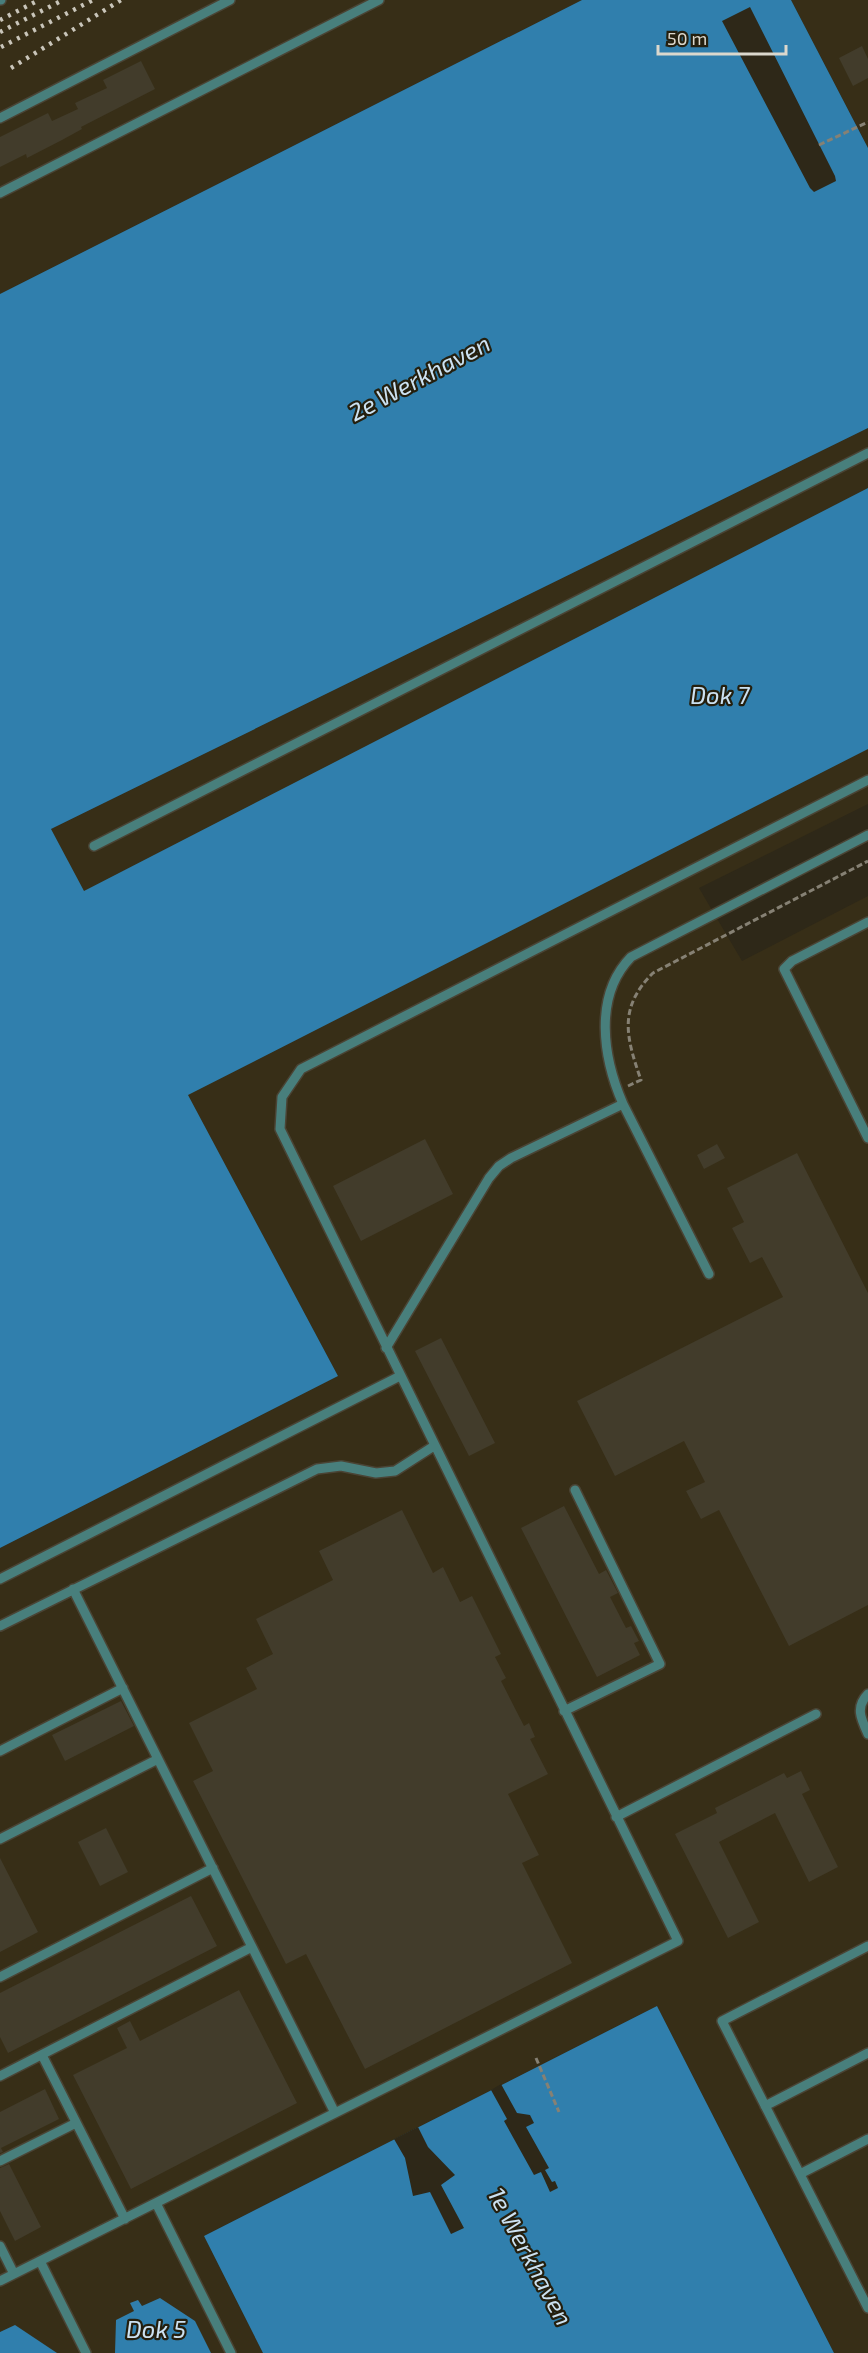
<svg xmlns="http://www.w3.org/2000/svg" width="868" height="2353" viewBox="0 0 868 2353" font-family="'Exo 2',sans-serif">
<style>
.built{fill:#372e17}
.water{fill:#307fad}
.pier{fill:#2e2818}
.building{fill:#423c2b}
.lines{fill:none;stroke-linecap:round;stroke-linejoin:round}
.service-casing{stroke:#4a4435;stroke-width:12}
.path{stroke:#868174;stroke-width:3;stroke-dasharray:6 3;stroke-linecap:butt}
.service{stroke:#487f7c;stroke-width:9}
.rail{stroke:#c9c5ba;stroke-width:4.5;stroke-dasharray:3 6;stroke-linecap:butt}
.labels{text-anchor:middle;dominant-baseline:central;stroke-width:4.5;stroke-linejoin:round;paint-order:stroke}
.water-label{font-size:24px;font-style:italic;fill:#cce2f2;stroke:#241f0e}
</style>
<rect width="100%" height="100%" fill="#2e2818"/>
<path class="built" d="M 0,0 L 582,0 L 0,294 Z
M 791,0 L 868,0 L 868,148 L 863,138 Z
M 868,428 L 868,804 L 699,888 L 742,961 L 868,896 L 868,2353 L 834,2353 L 657,2006 L 204,2236 L 263,2353 L 0,2353 L 0,1548 L 338,1376 L 187,1095 L 51,829 Z"/>
<path class="water" d="M 582,0 L 791,0 L 868,148 L 868,428 L 51,829 L 84,891 L 868,488 L 868,749 L 188,1095 L 338,1376 L 0,1548 L 0,294 Z
M 657,2006 L 834,2353 L 263,2353 L 204,2236 Z
M 160,2298 L 195,2321 L 211,2353 L 115,2353 L 116,2320 L 134,2311 L 130,2303 L 138,2300 L 142,2306 Z
M 15,2325 L 57,2353 L 0,2353 L 0,2332 Z"/>
<path class="pier" d="M 750,7 L 835,176 L 836,181 L 814,192 L 810,188 L 722,21 Z
M 501,2084 L 517,2113 L 530,2115 L 534,2123 L 526,2127 L 549,2168 L 545,2170 L 552,2182 L 555,2181 L 558,2188 L 550,2192 L 541,2172 L 534,2175 L 504,2121 L 507,2119 L 491,2090 Z
M 418,2127 L 428,2147 L 455,2175 L 441,2185 L 464,2228 L 451,2234 L 430,2192 L 413,2196 L 405,2158 L 394,2139 Z"/>
<path class="building" d="M 862,46 L 868,59 L 868,78 L 853,86 L 839,58 Z
M 141,61 L 155,89 L 81,127 L 82,129 L 62,140 L 27,158 L 26,154 L 0,167 L 0,137 L 48,113 L 52,121 L 78,109 L 75,103 L 107,88 L 103,80 Z
M 425,1139 L 453,1194 L 361,1241 L 333,1186 Z
M 717,1144 L 725,1158 L 704,1169 L 697,1155 Z
M 797,1153 L 868,1293 L 868,1605 L 789,1646 L 719,1510 L 701,1519 L 686,1491 L 705,1482 L 684,1441 L 615,1476 L 577,1401 L 783,1297 L 762,1257 L 750,1263 L 732,1228 L 744,1222 L 727,1188 Z
M 441,1338 L 495,1443 L 469,1456 L 415,1351 Z
M 564,1506 L 599,1574 L 606,1570 L 618,1593 L 610,1597 L 626,1628 L 631,1626 L 639,1641 L 634,1643 L 640,1655 L 597,1677 L 521,1528 Z
M 402,1510 L 433,1573 L 443,1567 L 460,1602 L 472,1596 L 501,1654 L 495,1657 L 506,1678 L 501,1681 L 524,1726 L 529,1723 L 535,1737 L 530,1739 L 548,1774 L 508,1794 L 539,1855 L 522,1863 L 572,1963 L 365,2069 L 306,1954 L 286,1964 L 193,1781 L 213,1771 L 189,1723 L 257,1689 L 246,1668 L 273,1654 L 256,1619 L 333,1580 L 319,1551 Z
M 121,1701 L 134,1726 L 65,1761 L 52,1735 Z
M 801,1771 L 810,1790 L 802,1794 L 838,1867 L 809,1882 L 775,1813 L 719,1842 L 759,1922 L 728,1938 L 675,1834 L 717,1813 L 715,1808 L 784,1773 L 787,1778 Z
M 106,1828 L 128,1872 L 100,1886 L 78,1842 Z
M 0,1858 L 38,1932 L 0,1952 Z
M 191,1896 L 217,1946 L 8,2053 L 0,2037 L 0,1993 Z
M 239,1990 L 297,2103 L 131,2189 L 73,2075 L 127,2048 L 117,2028 L 130,2021 L 140,2041 Z
M 45,2089 L 59,2119 L 1,2148 L 3,2152 L 0,2153 L 0,2112 Z
M 9,2164 L 41,2227 L 15,2241 L 0,2211 L 0,2168 Z"/>
<g class="lines">
<g class="service-casing">
<path id="service" d="M 0,0 L 1,0
M 0,118 L 230,0
M 0,193 L 379,0
M 94,846 L 868,453
M 868,922 L 792,961 L 784,969 L 868,1138
M 623,1104 L 709,1274
M 386,1348 L 489,1178 L 499,1166 L 511,1158 L 623,1104 C 603,1058 593,996 631,957 L 868,835
M 0,1579 L 400,1376
M 73,1589 L 335,2113
M 0,1626 L 317,1469 L 341,1466 L 376,1473 L 395,1471 L 434,1446
M 868,1694 C 855,1707 861,1719 868,1734
M 564,1711 L 660,1664 L 575,1490
M 0,1751 L 123,1688
M 616,1817 L 816,1714
M 0,1839 L 158,1759
M 868,1946 L 722,2021 L 868,2308
M 0,1977 L 213,1868
M 42,2055 L 125,2219
M 0,2076 L 252,1947
M 765,2106 L 868,2053
M 0,2161 L 76,2123
M 800,2174 L 868,2139
M 156,2203 L 231,2353
M 0,2246 L 14,2274
M 40,2261 L 86,2353
M 0,2281 L 678,1941 L 280,1129 L 282,1097 L 301,1069 L 868,780"/>
</g>
<path class="path" d="M 819,145 L 868,122
M 628,1086 L 641,1080 C 626,1037 618,1008 653,973 L 868,861
M 536,2058 L 559,2112"/>
<use href="#service" class="service"/>
<path class="rail" d="M 0,20 L 39,0
M 0,32 L 63,0
M 1,47 L 93,0
M 11,68 L 121,0"/>
</g>
<g class="labels">
<g class="water-label">
<text transform="translate(419 377) rotate(-28)">2e Werkhaven</text>
<text x="720" y="694">Dok 7</text>
<text transform="translate(531 2256) rotate(62)">1e Werkhaven</text>
<text x="156" y="2328">Dok 5</text>
</g>
</g>
<path d="M658 45v9h128v-9" fill="none" stroke="#dbd8cd" stroke-width="3"/>
<text x="667" y="45" font-size="18" fill="#dbd8cd" stroke="#241f0e" stroke-width="4.5" paint-order="stroke">50 m</text>
</svg>
